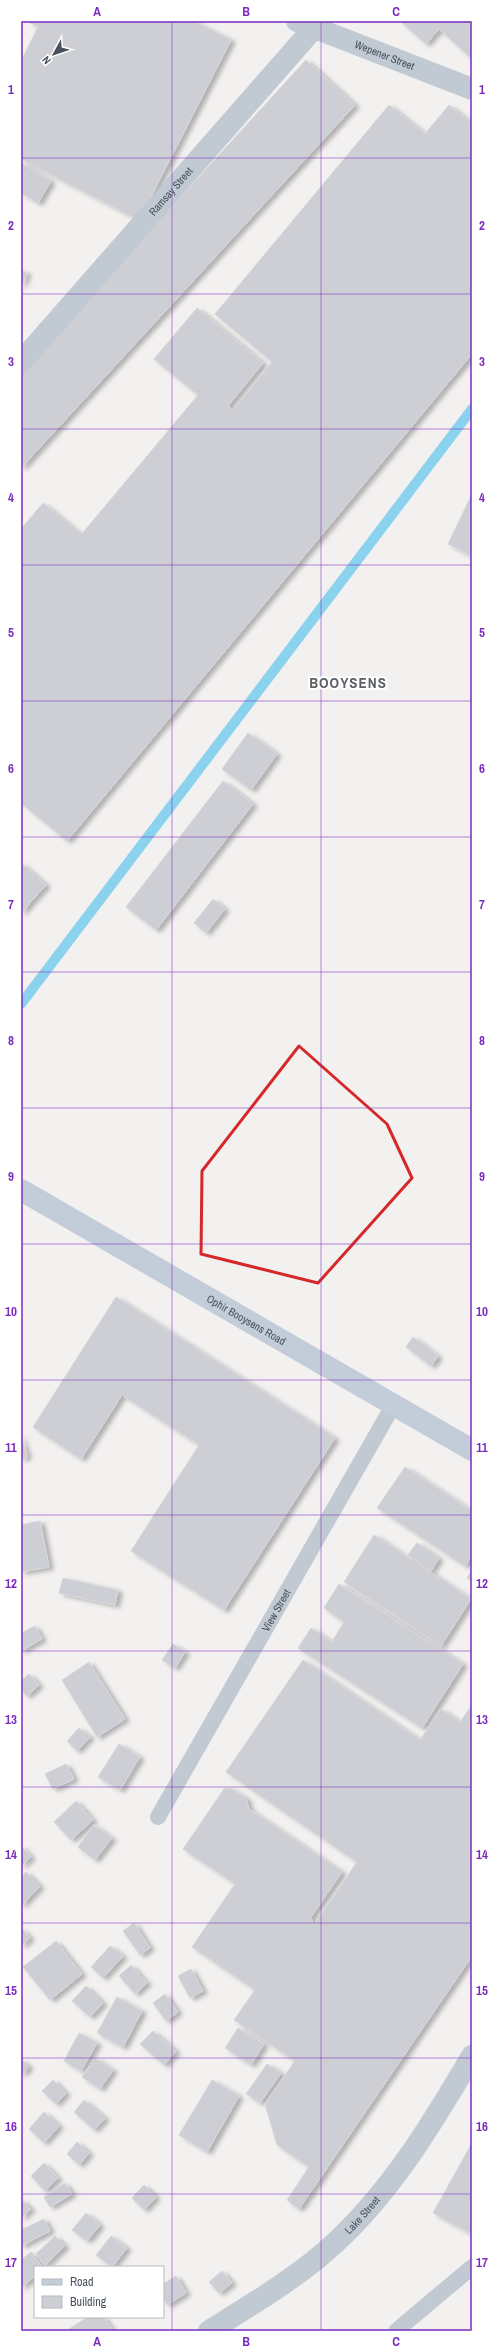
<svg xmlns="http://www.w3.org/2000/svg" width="493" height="2352" viewBox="0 0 493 2352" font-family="'Archivo Narrow',sans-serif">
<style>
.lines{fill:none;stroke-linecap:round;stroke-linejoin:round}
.stream{stroke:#8bd2ee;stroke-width:10}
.building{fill:#cdcfd5;stroke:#d4d6dc;filter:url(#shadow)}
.service{stroke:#c1c9d2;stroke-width:16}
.minor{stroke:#c1c9d2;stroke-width:22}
.secondary{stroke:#c3ccd9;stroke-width:22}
.marked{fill:none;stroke:#d62828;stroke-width:3;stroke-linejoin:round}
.grid{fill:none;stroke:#7b2cbf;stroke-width:1;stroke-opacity:0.55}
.labels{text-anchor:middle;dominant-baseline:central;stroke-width:4;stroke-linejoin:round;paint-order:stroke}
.street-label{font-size:11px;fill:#48525e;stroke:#fff}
.district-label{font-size:15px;font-weight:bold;letter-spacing:1px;fill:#5d6065;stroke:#fff}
.neatline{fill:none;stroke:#7b2cbf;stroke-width:1.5}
.grid-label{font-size:13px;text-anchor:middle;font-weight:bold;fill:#7b2cbf}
</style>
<defs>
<filter id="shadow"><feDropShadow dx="4.5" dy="2.5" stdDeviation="2" flood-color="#0004"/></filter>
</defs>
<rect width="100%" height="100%" fill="#f3f0f0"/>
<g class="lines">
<path class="stream" d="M 21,1004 L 472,409"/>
</g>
<path class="building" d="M 30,21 L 194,21 L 231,40 L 139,220 L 21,159 L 21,61 L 38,27 L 30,23 Z
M 400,21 L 472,21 L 472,59 L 439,29 L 426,44 Z
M 306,60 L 355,105 L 21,468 L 21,371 Z
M 389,105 L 425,134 L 449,105 L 472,124 L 472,354 L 67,841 L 21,803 L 21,529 L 43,503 L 81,535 L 198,395 L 154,359 L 197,308 L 263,363 L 228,406 L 233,410 L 272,362 L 215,314 Z
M 21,163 L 51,181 L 38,203 L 21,193 Z
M 21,270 L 27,273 L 21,286 Z
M 472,494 L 472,556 L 448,544 Z
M 248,733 L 277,754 L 251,790 L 222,769 Z
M 223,781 L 253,804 L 156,930 L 126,907 Z
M 21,863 L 46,885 L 21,913 Z
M 213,899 L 225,909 L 206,933 L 194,923 Z
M 116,1297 L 335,1438 L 224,1610 L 131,1551 L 199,1445 L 122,1395 L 81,1459 L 33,1427 Z
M 413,1337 L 438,1356 L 431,1366 L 406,1347 Z
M 21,1435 L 27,1457 L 21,1459 Z
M 405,1467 L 472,1511 L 472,1555 L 465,1566 L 377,1508 Z
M 40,1521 L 49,1567 L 21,1572 L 21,1525 Z
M 374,1535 L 471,1599 L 441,1646 L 344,1582 Z
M 417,1543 L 439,1558 L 431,1571 L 408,1555 Z
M 472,1570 L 472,1581 L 467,1578 Z
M 63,1578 L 118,1590 L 115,1605 L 59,1593 Z
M 339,1584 L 463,1664 L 422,1728 L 298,1648 L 311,1628 L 332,1642 L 344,1622 L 324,1608 Z
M 35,1626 L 42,1639 L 21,1651 L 21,1633 Z
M 173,1644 L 185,1652 L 175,1668 L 162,1660 Z
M 303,1660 L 420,1740 L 441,1709 L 460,1722 L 472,1705 L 472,1956 L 299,2209 L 287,2200 L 309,2167 L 277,2145 L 265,2104 L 295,2061 L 234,2020 L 255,1990 L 192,1947 L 235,1884 L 183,1849 L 224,1789 L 230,1788 L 246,1798 L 249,1809 L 342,1872 L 311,1917 L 313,1926 L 357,1862 L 226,1772 Z
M 89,1662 L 125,1719 L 97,1737 L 62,1680 Z
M 29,1674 L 39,1685 L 27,1696 L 21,1690 L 21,1681 Z
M 79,1728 L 90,1737 L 77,1751 L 67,1741 Z
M 119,1744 L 140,1757 L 120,1790 L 98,1777 Z
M 66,1764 L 74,1779 L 53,1789 L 45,1774 Z
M 76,1801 L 93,1820 L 71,1840 L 54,1822 Z
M 94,1825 L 112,1838 L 95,1860 L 78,1847 Z
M 21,1846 L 31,1857 L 21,1866 Z
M 26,1872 L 40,1886 L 21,1906 L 21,1878 Z
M 134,1923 L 150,1948 L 140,1955 L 123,1931 Z
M 21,1928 L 30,1938 L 21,1946 Z
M 56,1941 L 82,1974 L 50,2000 L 23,1967 Z
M 110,1946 L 123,1956 L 103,1978 L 91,1967 Z
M 131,1965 L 147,1983 L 135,1994 L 119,1976 Z
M 191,1969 L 203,1991 L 190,1998 L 178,1976 Z
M 86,1986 L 103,2003 L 90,2017 L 72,2001 Z
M 165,1994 L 178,2012 L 166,2021 L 153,2003 Z
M 117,1997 L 142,2011 L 123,2047 L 97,2033 Z
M 238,2028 L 264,2044 L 251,2065 L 225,2048 Z
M 153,2031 L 176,2051 L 164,2065 L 140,2044 Z
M 79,2033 L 97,2043 L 81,2071 L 64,2061 Z
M 95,2058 L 113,2070 L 100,2089 L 82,2077 Z
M 21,2059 L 29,2067 L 21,2075 Z
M 267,2064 L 281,2073 L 260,2103 L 246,2094 Z
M 53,2080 L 66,2093 L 56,2104 L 42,2091 Z
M 212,2080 L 239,2096 L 207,2152 L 179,2135 Z
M 84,2100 L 105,2118 L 94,2130 L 74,2112 Z
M 44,2112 L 59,2126 L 44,2143 L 29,2129 Z
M 77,2142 L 89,2153 L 79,2165 L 67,2154 Z
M 472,2143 L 472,2234 L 433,2213 Z
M 44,2163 L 58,2178 L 45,2191 L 31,2176 Z
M 65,2183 L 72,2194 L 50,2207 L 44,2197 Z
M 144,2185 L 156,2197 L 144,2210 L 132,2198 Z
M 21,2199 L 31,2209 L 21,2218 Z
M 86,2213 L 100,2225 L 87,2241 L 72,2230 Z
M 44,2219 L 50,2231 L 21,2246 L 21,2230 Z
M 55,2236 L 65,2246 L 45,2265 L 36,2254 Z
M 111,2236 L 127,2248 L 112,2267 L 96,2255 Z
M 31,2252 L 42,2267 L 35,2267 L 35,2276 L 21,2287 L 21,2260 Z
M 222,2271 L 232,2283 L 219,2293 L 209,2282 Z
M 176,2276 L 186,2293 L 167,2305 L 163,2298 L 163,2284 Z
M 88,2317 L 103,2317 L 112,2329 L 109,2331 L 66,2331 Z"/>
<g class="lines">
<g class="service">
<path id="s1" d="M 158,1817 L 394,1404"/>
<path d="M 396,2331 L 472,2267"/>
</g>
<g class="minor">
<path id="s2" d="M 297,21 L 472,89"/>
<path id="s3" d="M 21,362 L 320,21"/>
<path id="s4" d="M 209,2331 C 251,2305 300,2276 336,2242 C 393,2189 433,2122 472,2056"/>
</g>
<path class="secondary" id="s5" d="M 21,1190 L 472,1450"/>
</g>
<path class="marked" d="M 299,1046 L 387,1124 L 412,1178 L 318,1283 L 201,1254 L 202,1171 Z"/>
<path class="grid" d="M 172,21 L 172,2331M 321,21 L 321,2331M 21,158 L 472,158M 21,294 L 472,294M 21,429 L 472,429M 21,565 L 472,565M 21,701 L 472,701M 21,837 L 472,837M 21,972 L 472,972M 21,1108 L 472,1108M 21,1244 L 472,1244M 21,1380 L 472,1380M 21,1515 L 472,1515M 21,1651 L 472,1651M 21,1787 L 472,1787M 21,1923 L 472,1923M 21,2058 L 472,2058M 21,2194 L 472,2194"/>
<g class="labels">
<g class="street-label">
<text stroke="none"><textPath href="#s2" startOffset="94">Wepener Street</textPath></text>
<text stroke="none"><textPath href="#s3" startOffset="227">Ramsay Street</textPath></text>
<text stroke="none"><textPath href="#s5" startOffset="260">Ophir Booysens Road</textPath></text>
<text stroke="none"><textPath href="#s1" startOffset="238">View Street</textPath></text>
<text stroke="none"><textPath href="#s4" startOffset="193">Lake Street</textPath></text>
</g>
<g class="district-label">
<text x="348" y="682">BOOYSENS</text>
</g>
</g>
<rect width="493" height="2352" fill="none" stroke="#ffffff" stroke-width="44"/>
<rect x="34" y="2266" width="130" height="52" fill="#ffffff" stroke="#b6babf"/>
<rect x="42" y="2279" width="20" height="6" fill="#c3ccd9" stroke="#b6babf"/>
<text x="70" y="2286" font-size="12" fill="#48525e">Road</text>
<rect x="42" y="2296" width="20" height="12" fill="#cdcfd5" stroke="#b6babf"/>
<text x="70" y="2306" font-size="12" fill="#48525e">Building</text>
<g transform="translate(54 54) rotate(230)" stroke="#ffffff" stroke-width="3" paint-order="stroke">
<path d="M0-3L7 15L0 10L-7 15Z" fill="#48525e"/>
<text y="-6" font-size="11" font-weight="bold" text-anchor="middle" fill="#48525e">N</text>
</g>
<rect x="22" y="22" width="449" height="2308" class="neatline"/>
<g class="grid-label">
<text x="97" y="16">A</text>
<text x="246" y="16">B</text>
<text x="396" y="16">C</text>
<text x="11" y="94">1</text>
<text x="482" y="94">1</text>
<text x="11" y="230">2</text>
<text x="482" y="230">2</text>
<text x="11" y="366">3</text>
<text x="482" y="366">3</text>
<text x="11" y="502">4</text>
<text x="482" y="502">4</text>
<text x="11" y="637">5</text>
<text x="482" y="637">5</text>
<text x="11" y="773">6</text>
<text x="482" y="773">6</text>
<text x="11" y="909">7</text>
<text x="482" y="909">7</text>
<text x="11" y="1045">8</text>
<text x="482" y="1045">8</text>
<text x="11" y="1181">9</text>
<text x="482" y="1181">9</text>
<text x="11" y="1316">10</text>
<text x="482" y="1316">10</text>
<text x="11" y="1452">11</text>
<text x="482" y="1452">11</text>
<text x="11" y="1588">12</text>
<text x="482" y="1588">12</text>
<text x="11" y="1724">13</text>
<text x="482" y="1724">13</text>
<text x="11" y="1859">14</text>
<text x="482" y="1859">14</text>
<text x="11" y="1995">15</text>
<text x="482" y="1995">15</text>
<text x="11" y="2131">16</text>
<text x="482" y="2131">16</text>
<text x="11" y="2267">17</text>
<text x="482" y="2267">17</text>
<text x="97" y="2346">A</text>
<text x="246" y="2346">B</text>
<text x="396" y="2346">C</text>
</g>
</svg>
